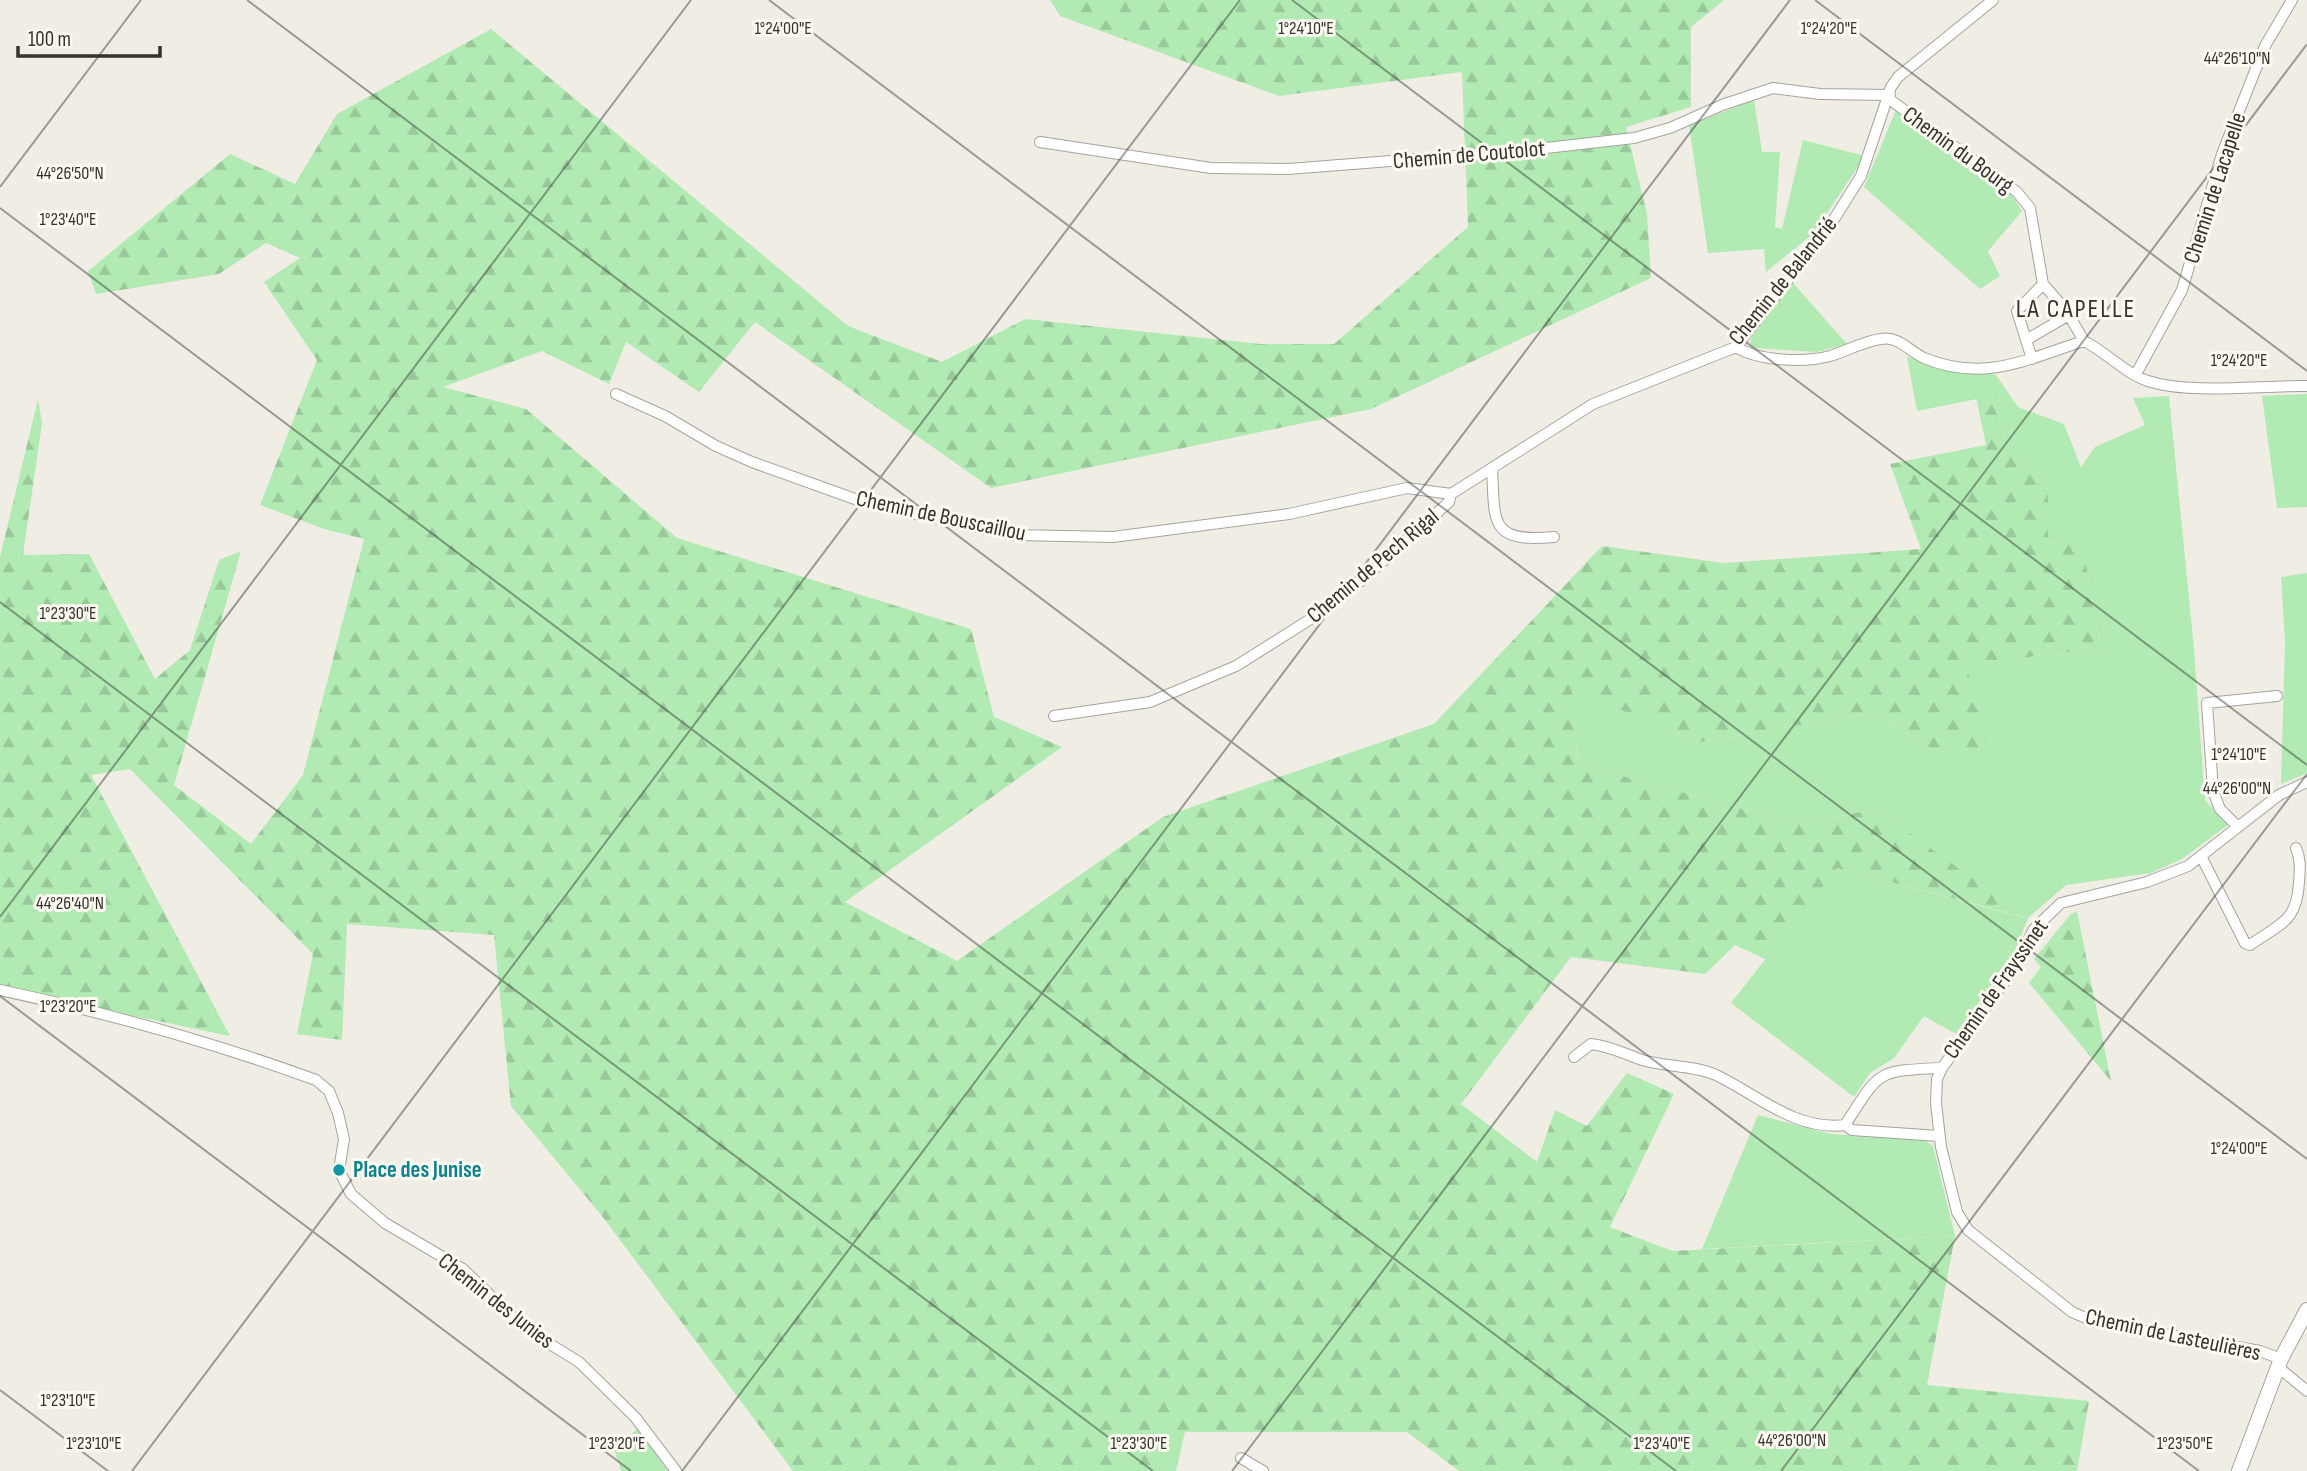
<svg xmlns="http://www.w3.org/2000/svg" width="2307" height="1471" viewBox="0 0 2307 1471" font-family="'Sofia Sans Condensed',sans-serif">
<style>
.green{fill:#b1eab3}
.forest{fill:url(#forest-firs)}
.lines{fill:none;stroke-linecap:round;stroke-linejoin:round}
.minor-casing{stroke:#a6a39c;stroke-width:12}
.tertiary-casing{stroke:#a6a39c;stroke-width:16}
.minor{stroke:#fff;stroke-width:10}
.tertiary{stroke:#fff;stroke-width:14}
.ticks{fill:none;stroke:#343330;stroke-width:2;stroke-opacity:0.45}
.culture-dot{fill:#0f9aa8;stroke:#fefaf2;stroke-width:2.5}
.labels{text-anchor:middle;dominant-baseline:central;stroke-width:6;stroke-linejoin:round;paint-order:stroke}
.street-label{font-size:23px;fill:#343330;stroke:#fefaf2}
.culture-label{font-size:23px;font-weight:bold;fill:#0d838f;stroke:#fefaf2;text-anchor:start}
.quarter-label{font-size:26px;letter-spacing:2px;fill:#343330;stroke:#fefaf2}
.ticks-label{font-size:18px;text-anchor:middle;fill:#343330;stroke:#fefaf2;stroke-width:6;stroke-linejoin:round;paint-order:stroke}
</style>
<defs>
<pattern id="forest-firs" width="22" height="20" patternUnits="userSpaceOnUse" patternTransform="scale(1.75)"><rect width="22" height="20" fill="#b1eab3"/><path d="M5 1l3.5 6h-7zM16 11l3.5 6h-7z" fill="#99c99a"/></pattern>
</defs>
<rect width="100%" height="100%" fill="#f0ede5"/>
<path class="green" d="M 1754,100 L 1762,152 L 1780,152 L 1775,227 L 1782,229 L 1803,140 L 1865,156 L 1814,233 L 1766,272 L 1764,249 L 1708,253 L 1689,125 Z
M 1896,110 L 2011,194 L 2022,211 L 1988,251 L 2000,276 L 1980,289 L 1864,187 Z
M 1793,283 L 1847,344 L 1817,352 L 1754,348 L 1750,344 L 1752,336 Z
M 1907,357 L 1996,375 L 2018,407 L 2064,424 L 2081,467 L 2095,447 L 2145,425 L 2133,398 L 2169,396 L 2194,649 L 2205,800 L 2228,825 L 2182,859 L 2151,873 L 2066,885 L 2028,918 L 2013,955 L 1956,1034 L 1924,1016 L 1894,1058 L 1870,1073 L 1854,1097 L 1731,1003 L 1837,868 L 2026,918 L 1876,809 L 1799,824 L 1578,764 L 1572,689 L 1701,742 L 1876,712 L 1936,753 L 1992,746 L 1964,664 L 2101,649 L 2083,547 L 2048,543 L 2048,490 L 2005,438 L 1992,396 L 1917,411 Z
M 2307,394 L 2307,507 L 2277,508 L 2262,396 Z
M 2307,573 L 2307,773 L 2281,784 L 2285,642 L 2281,577 Z
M 1758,1115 L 1831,1134 L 1924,1140 L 1933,1146 L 1955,1236 L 1702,1249 Z
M 637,1429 L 668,1471 L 621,1471 L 614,1449 Z"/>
<path class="forest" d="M 1050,0 L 1724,0 L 1691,27 L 1691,107 L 1626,127 L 1647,214 L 1651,278 L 1371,409 L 991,488 L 755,322 L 699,392 L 626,342 L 609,384 L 542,351 L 443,387 L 526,409 L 677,538 L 971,629 L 994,717 L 1062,747 L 845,902 L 957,961 L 1163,817 L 1434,724 L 1602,546 L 1724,563 L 1921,549 L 1890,464 L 1986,445 L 1976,397 L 1992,396 L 2005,438 L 2048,490 L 2048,543 L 2083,546 L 2101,649 L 1965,664 L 1992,747 L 1961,754 L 1936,753 L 1876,712 L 1701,742 L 1572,690 L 1578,764 L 1799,824 L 1876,809 L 2028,918 L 1837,868 L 1767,960 L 1735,945 L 1705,974 L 1571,957 L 1461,1104 L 1537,1162 L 1555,1110 L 1587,1126 L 1627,1073 L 1674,1094 L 1610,1227 L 1672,1251 L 1955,1236 L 1927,1385 L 2089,1401 L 2077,1471 L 1459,1471 L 1407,1432 L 1185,1432 L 1176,1471 L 793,1471 L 602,1216 L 511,1106 L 494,935 L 347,924 L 342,1040 L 297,1034 L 313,954 L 130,769 L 91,775 L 230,1036 L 0,988 L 0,557 L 38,399 L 42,423 L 23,555 L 89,554 L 155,679 L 190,650 L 219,560 L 241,551 L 174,785 L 251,844 L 303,775 L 364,539 L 324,529 L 260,505 L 317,360 L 264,282 L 300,258 L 266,243 L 219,274 L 96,294 L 88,271 L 230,154 L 295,184 L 337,114 L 491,29 L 848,326 L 942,362 L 1025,319 L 1260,344 L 1334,344 L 1468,227 L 1462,72 L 1279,96 L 1060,16 Z
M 2077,911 L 2111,1081 L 2029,983 L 2041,967 L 2034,959 L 2071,914 Z"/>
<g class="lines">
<g class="minor-casing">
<path id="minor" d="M 1889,99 L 2017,192 L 2030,208 L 2043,284
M 1040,142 L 1211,168 L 1288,169 L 1519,151 L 1634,138 L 1670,128 L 1722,105 L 1773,88 L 1820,94 L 1890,95
M 2026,340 L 2069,315
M 1736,347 C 1758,361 1805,363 1830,356 C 1847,351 1864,341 1881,339 C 1899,336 1909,351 1924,358 C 1985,383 2026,359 2084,341 C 2106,352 2126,374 2148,381 C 2191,395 2261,385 2307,386
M 2032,359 L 2017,311 L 2043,284 L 2066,310 L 2084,341
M 2136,374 L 2182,290 L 2222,154 L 2265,46 L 2292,0
M 616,394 L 665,416 L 716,446 L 752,462 L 869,504 L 1013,535 L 1113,537 L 1289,514 L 1407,488 L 1451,494
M 1492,468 C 1495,522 1488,543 1554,537
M 1451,494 L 1593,404 L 1736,347 L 1831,224 L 1861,176 L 1891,87 L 1898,77 L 1993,0
M 1054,716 L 1150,702 L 1236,666 L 1309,620 L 1362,580 L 1449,502 L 1451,494
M 2237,826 L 2220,809 L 2213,791 L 2207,703 L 2277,696
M 2202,858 L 2245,943 L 2250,945 C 2281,923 2297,922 2299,882 C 2300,869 2301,860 2296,848
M 0,990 C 108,1013 212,1042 316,1080 L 329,1091 L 338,1113 L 344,1139 L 339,1170 L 351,1194 L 385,1223 L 463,1269 L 524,1328 L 579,1362 L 635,1417 L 676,1471
M 1574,1057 L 1591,1044 C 1610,1046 1625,1054 1642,1060 C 1666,1067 1694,1065 1716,1075 C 1758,1095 1795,1131 1845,1125 L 1852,1130 L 1939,1136
M 1845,1125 C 1881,1070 1875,1071 1942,1068
M 2281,1359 L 2260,1351 L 2095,1322 L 2072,1312 L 1968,1230 L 1957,1212 L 1941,1147 L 1936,1103 L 1937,1079 L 1942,1068 L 2015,967 L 2034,929 L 2061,903 L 2147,882 L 2188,866 L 2279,795 L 2307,782
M 2278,1367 L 2307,1391
M 1241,1458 L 1263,1471"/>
</g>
<g class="tertiary-casing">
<path id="tertiary" d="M 2239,1471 L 2281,1359 L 2307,1310"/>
</g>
<use href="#minor" class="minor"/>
<use href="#tertiary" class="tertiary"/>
</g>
<path class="ticks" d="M 247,0 L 2199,1471M 769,0 L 2307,1159M 1292,0 L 2307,765M 1815,0 L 2307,371M 0,187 L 141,0M 0,208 L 1676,1471M 0,602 L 1153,1471M 0,917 L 691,0M 0,996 L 631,1471M 0,1390 L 108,1471M 132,1471 L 1240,0M 682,1471 L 1790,0M 1232,1471 L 2307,44M 1781,1471 L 2307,774"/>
<circle class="culture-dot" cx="339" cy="1170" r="7"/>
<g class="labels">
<g class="street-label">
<text transform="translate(1958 150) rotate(36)">Chemin du Bourg</text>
<text transform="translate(1469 155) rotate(-5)">Chemin de Coutolot</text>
<text transform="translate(2215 188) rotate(-72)">Chemin de Lacapelle</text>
<text transform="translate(1783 281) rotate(-51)">Chemin de Balandrié</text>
<text transform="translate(941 516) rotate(12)">Chemin de Bouscaillou</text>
<text transform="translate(1373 566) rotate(-40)">Chemin de Pech Rigal</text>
<text transform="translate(1996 989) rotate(-55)">Chemin de Frayssinet</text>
<text transform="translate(496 1301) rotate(38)">Chemin des Junies</text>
<text transform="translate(2173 1335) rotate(12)">Chemin de Lasteulières</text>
</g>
<g class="culture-label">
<text x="353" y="1170">Place des Junise</text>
</g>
<g class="quarter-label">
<text x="2076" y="309">LA CAPELLE</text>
</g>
</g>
<g class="ticks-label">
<text x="783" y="34">1°24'00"E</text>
<text x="1306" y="34">1°24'10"E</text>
<text x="1829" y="34">1°24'20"E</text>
<text x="2237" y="64">44°26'10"N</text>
<text x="70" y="179">44°26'50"N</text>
<text x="68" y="225">1°23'40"E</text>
<text x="2239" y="366">1°24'20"E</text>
<text x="68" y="619">1°23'30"E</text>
<text x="2239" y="760">1°24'10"E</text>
<text x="2237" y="794">44°26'00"N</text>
<text x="70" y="909">44°26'40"N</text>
<text x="68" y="1012">1°23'20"E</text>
<text x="2239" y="1154">1°24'00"E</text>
<text x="68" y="1406">1°23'10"E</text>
<text x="1792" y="1446">44°26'00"N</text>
<text x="94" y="1449">1°23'10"E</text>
<text x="617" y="1449">1°23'20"E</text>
<text x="1139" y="1449">1°23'30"E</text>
<text x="1662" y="1449">1°23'40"E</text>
<text x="2185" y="1449">1°23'50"E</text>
</g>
<path d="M18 46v10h142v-10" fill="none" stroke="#343330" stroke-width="3.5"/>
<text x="28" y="46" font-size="21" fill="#343330" stroke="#fefaf2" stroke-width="5" paint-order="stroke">100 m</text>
</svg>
